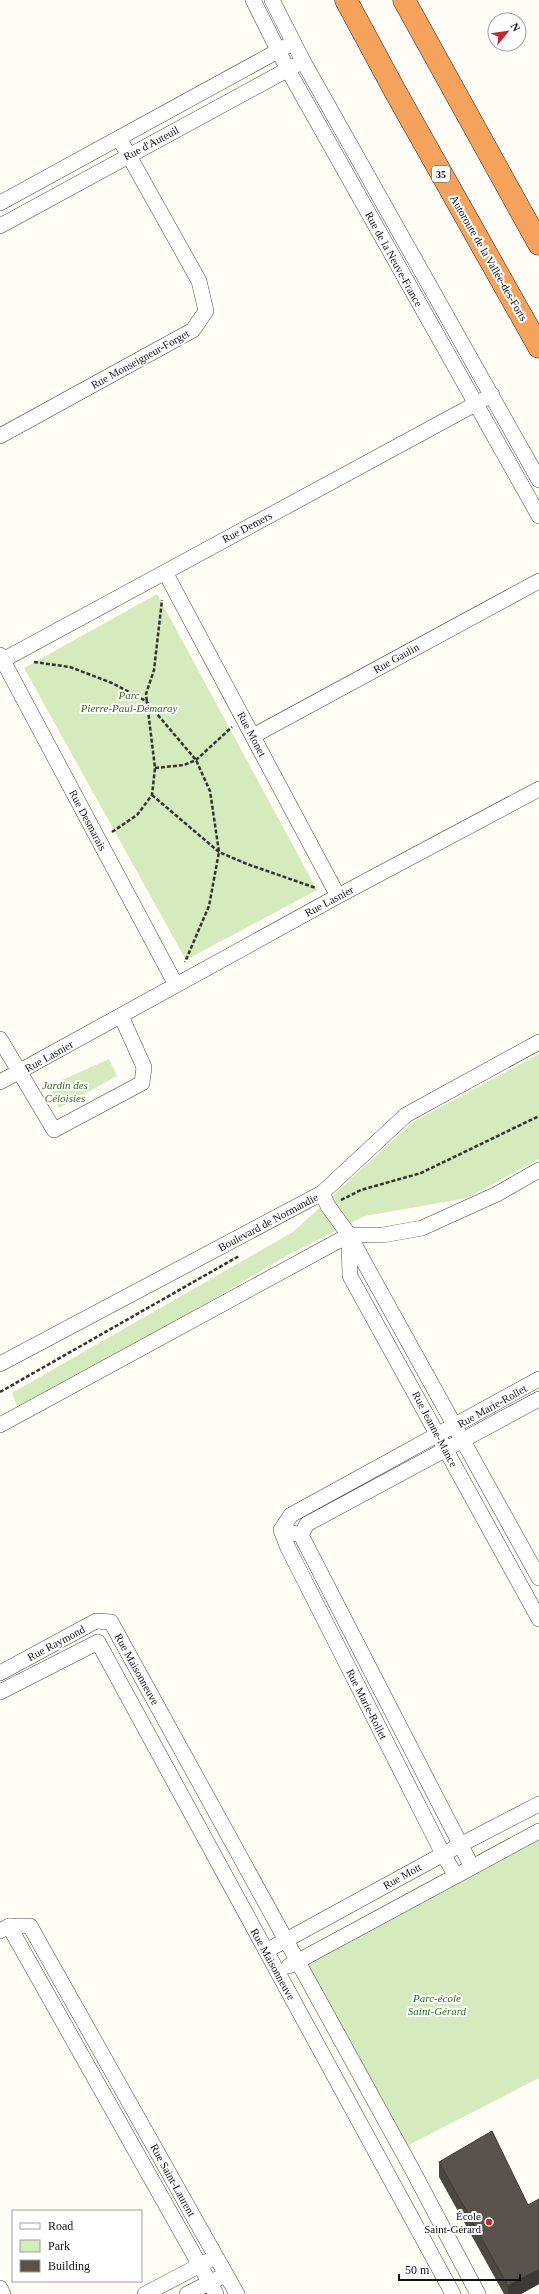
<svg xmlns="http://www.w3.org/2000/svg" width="539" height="2294" viewBox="0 0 539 2294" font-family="Georgia,serif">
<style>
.green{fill:#d5ebbd}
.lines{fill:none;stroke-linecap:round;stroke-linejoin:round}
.minor-casing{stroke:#444;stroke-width:16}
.motorway-casing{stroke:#222;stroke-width:23}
.path{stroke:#333;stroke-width:2.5;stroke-dasharray:4 2;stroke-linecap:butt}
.minor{stroke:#fff;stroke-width:15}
.motorway{stroke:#f5a25d;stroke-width:22}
.wall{fill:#4d4742}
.shaded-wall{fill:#3f3936}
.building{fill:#5a524d;stroke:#3f3936}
.poi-dot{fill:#c4262e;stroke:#fff;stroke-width:1.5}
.labels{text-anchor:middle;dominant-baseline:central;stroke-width:4;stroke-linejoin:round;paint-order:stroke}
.shield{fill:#fff;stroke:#585858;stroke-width:1}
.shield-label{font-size:10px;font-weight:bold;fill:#111}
.street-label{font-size:11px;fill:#111;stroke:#fff}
.park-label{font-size:11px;font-style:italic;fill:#2f6b1f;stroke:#fff}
.poi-label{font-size:11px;fill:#111;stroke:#fff;text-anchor:end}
</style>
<rect width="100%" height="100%" fill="#fffdf5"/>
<path class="green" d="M 157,594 L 317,890 L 186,960 L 24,668 Z
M 539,1054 L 539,1159 L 467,1198 L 365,1216 L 286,1256 L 20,1414 L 12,1393 L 293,1232 L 413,1122 Z
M 109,1059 L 117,1076 L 59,1108 L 49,1086 Z
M 539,1831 L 539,2078 L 401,2149 L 298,1962 Z"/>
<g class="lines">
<g class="minor-casing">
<path id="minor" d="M 253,0 L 288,70 L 539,516
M 272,0 L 303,61 L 539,480
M 0,203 L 287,46
M 0,226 L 296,65
M 0,436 L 193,330 L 206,311 L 199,281 L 119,138
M 165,572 L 338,896
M 0,655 L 176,985
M 3,660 L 492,395
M 253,736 L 539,581
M 0,1039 L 54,1130 L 142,1083 L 144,1067 L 121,1016
M 0,1082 L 338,896 L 539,789
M 322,1193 L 328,1206 L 349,1235 L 539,1578
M 349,1238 L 350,1276 L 539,1619
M 0,1364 L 322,1193 L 406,1115 L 539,1042
M 0,1425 L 349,1235 L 383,1235 L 422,1228 L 497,1194 L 539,1170
M 281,1530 L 301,1535 L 472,1867
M 281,1530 L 288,1548 L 443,1854 L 456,1876
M 281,1530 L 291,1515 L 539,1379
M 301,1535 L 307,1524 L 539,1399
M 111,1622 L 413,2171 L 478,2294
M 98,1642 L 453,2294
M 0,1673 L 96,1621 L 111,1622
M 0,1692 L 98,1642
M 9,1926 L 216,2294
M 0,1931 L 9,1926 L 30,1926 L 237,2294
M 266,1951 L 460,1845 L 539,1804
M 289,1966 L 539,1831
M 0,2288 L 3,2294
M 145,2294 L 208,2261
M 187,2294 L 219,2278"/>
</g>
<g class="motorway-casing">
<path id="motorway" d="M 346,0 L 395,91 L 539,347
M 404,0 L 539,244"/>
</g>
<path class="path" d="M 34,662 L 70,667 L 112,683 L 146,701 L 196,760 L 210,791 L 219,852 L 209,906 L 185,962
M 155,768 L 184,765 L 196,760 L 232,727
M 152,795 L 219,852 L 247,864 L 316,888
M 112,832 L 137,815 L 152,795 L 155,768 L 146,694 L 154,670 L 162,600
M 341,1200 L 361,1190 L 421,1173 L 539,1116
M 0,1392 L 239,1256"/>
<use href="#minor" class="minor"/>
<use href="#motorway" class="motorway"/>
</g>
<path class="wall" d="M 439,2162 L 539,2284 L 521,2294 L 504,2294 L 439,2177 Z"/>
<path class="shaded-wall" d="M 539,2269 L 539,2284 L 521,2294 L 508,2294 L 508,2286 Z"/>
<path class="building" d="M 492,2131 L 528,2205 L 539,2199 L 539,2269 L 508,2286 L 439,2162 Z"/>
<circle class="poi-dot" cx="489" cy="2222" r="4"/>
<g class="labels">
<rect class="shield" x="432" y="166" width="18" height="16" rx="3"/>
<g class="shield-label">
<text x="441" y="174">35</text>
</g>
<g class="street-label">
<text transform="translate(151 143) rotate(-28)">Rue d'Auteuil</text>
<text transform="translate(489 258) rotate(60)">Autoroute de la Vallée-des-Forts</text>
<text transform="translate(394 259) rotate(61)">Rue de la Neuve-France</text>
<text transform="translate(140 359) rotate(-29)">Rue Monseigneur-Forget</text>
<text transform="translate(247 527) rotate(-28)">Rue Demers</text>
<text transform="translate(396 658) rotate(-29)">Rue Gaulin</text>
<text transform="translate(252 734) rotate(62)">Rue Monet</text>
<text transform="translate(88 820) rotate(62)">Rue Desmarais</text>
<text transform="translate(329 901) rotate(-28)">Rue Lasnier</text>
<text transform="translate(49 1056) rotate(-29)">Rue Lasnier</text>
<text transform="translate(268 1222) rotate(-28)">Boulevard de Normandie</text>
<text transform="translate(492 1406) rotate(-29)">Rue Marie-Rollet</text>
<text transform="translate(435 1429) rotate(62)">Rue Jeanne-Mance</text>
<text transform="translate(56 1643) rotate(-28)">Rue Raymond</text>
<text transform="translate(137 1669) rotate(61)">Rue Maisonneuve</text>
<text transform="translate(367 1704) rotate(63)">Rue Marie-Rollet</text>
<text transform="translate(402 1876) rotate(-29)">Rue Mott</text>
<text transform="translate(273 1964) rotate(61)">Rue Maisonneuve</text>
<text transform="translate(173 2180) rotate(61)">Rue Saint-Laurent</text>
</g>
<g class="park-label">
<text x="129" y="695">Parc<tspan x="129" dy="13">Pierre-Paul-Démaray</tspan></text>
<text x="65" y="1085">Jardin des<tspan x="65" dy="13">Céloisies</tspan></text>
<text x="437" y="1998">Parc-école<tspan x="437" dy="13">Saint-Gérard</tspan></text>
</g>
<g class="poi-label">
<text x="481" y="2216">École<tspan x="481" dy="13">Saint-Gérard</tspan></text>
</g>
</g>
<rect x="12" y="2210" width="130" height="72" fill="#ffffff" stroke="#a0a0a0"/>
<rect x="20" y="2223" width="20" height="6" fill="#ffffff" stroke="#a0a0a0"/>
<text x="48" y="2230" font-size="12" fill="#111111">Road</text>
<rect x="20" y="2240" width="20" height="12" fill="#d5ebbd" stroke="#a0a0a0"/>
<text x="48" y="2250" font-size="12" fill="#111111">Park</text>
<rect x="20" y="2260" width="20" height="12" fill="#5a524d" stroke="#a0a0a0"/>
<text x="48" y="2270" font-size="12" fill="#111111">Building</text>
<g transform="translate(507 32) rotate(61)"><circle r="19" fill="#ffffff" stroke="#a0a0a0"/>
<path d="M0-3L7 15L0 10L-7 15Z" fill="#c4262e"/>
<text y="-6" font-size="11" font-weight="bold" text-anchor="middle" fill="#111111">N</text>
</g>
<path d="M399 2274v6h121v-6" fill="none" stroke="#111111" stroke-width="2"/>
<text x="405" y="2274" font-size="12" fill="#111111" stroke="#ffffff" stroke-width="3" paint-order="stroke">50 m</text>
</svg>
